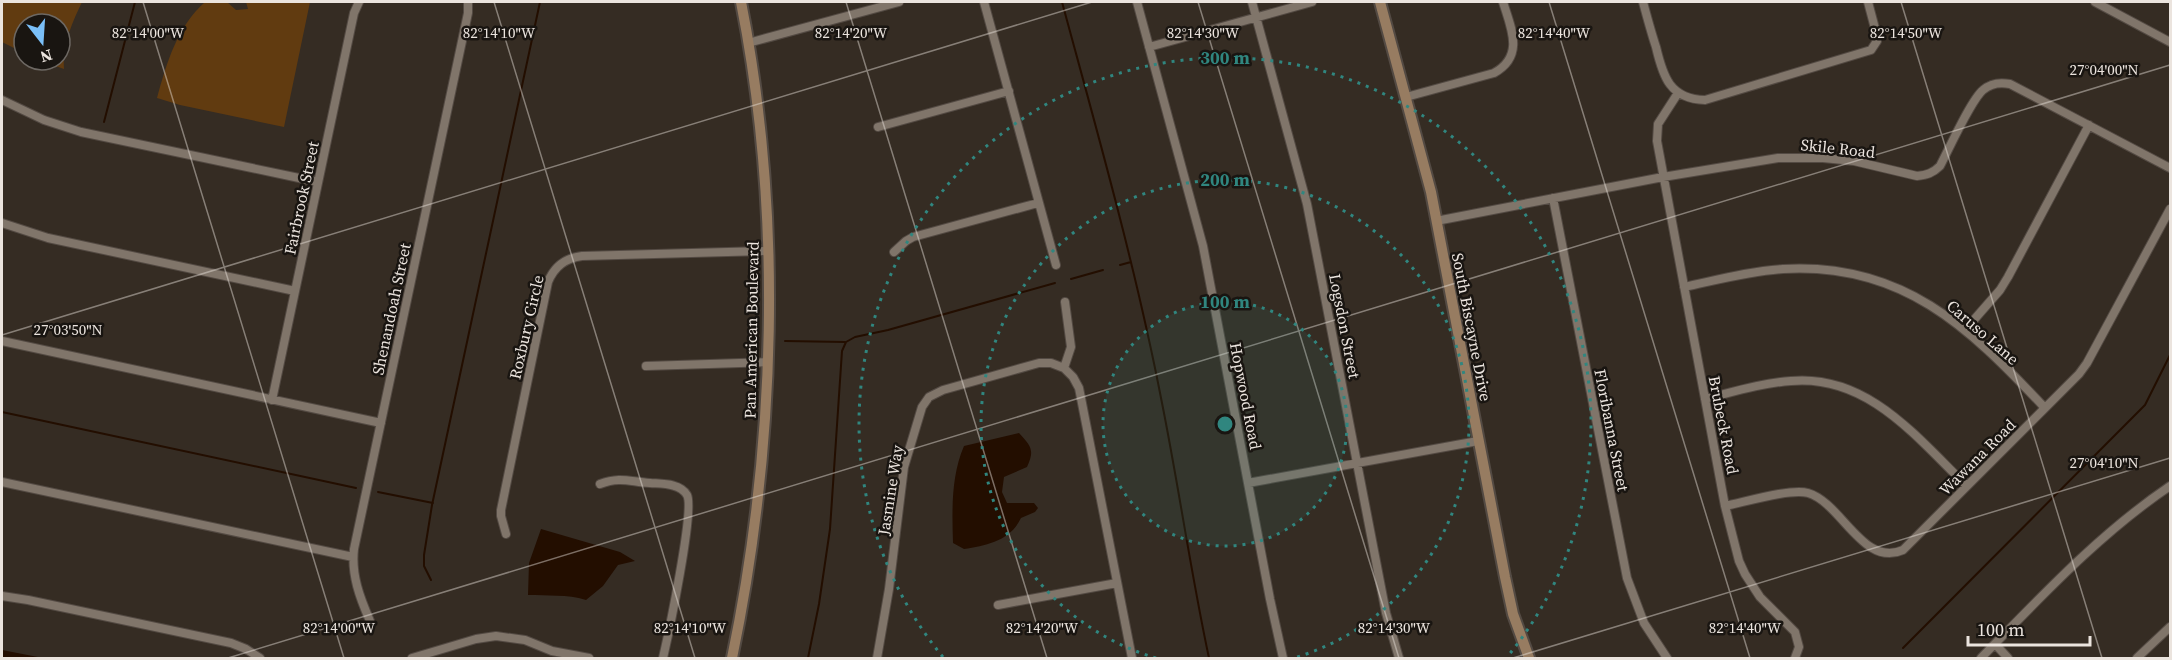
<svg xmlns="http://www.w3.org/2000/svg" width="2172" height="660" viewBox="0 0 2172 660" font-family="'Source Serif 4',serif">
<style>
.green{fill:#613b10}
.water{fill:#230e00}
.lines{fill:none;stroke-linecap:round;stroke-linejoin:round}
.stream{stroke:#230e00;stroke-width:2}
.street-casing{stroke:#534a43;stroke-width:10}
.secondary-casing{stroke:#534a43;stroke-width:14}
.street{stroke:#80756a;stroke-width:8}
.secondary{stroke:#977c61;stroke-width:10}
.ticks{fill:none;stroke:#ebe4de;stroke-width:1.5;stroke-opacity:0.45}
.ring{fill:none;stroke:#30867f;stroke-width:3;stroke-dasharray:3 6}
.labels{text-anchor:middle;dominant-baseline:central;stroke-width:5;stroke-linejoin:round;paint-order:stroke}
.street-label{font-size:16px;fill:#ebe4de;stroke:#191511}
.ticks-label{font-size:15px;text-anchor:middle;fill:#ebe4de;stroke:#191511;stroke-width:5;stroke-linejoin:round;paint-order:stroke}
.centre{fill:#30867f;stroke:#191511;stroke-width:3}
.ring-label{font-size:18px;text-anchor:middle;font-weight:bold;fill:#30867f;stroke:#191511;stroke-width:5;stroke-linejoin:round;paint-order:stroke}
</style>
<rect width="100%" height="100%" fill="#352c23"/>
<path class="green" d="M 2,2 L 82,2 C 72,23 62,45 64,69 L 38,60 L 60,60 L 60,24 L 24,24 L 24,53 L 2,42 Z
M 205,2 L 227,2 L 236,10 L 248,9 L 246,2 L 310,2 L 284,127 L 180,105 L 157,98 C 167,62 177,27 205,2 Z"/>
<path class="water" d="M 1019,433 C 1031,446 1035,450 1027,467 L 1004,477 L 1002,492 L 1007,503 L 1034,503 L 1038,508 L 1035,512 L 1021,518 C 1010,541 987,545 964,549 L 953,543 C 952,511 951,476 964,446 Z
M 541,529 L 620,552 L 635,561 L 618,565 L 603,586 L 586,600 C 567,594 547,596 528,595 L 529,563 Z
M 2,650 L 43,658 L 2,658 Z"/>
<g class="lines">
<path class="stream" d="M 1062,2 C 1098,135 1136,268 1162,403 C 1179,488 1191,574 1209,658
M 104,122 L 135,2
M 1120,265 L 1131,262
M 1071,279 L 1103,270
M 785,341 L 845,342
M 2,412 L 356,488
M 378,492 L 433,503
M 431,580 L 424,566 L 424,555 L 432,505 L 540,2
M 1903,648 L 2145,405 L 2170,355
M 808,658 L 819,604 L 830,529 L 842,351 L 846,342 L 855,337 L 888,330 L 1055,283"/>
<g class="street-casing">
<path id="street" d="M 984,2 L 1056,265
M 1137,2 L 1203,246 L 1270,599 L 1283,658
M 1252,2 L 1307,204 L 1386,613 L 1399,658
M 1643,2 C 1647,17 1651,32 1656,47 C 1663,77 1670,99 1705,100 L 1871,50 L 1877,41 L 1877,36 L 1868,2
M 2095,2 L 2170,42
M 748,43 L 899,2
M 1149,47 L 1312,2
M 1678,93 L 1658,124 L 1657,141 L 1725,506 L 1739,561 L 1745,574 L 1760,597 L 1795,632 L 1799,647 L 1795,658
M 1406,97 L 1494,73 C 1525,56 1511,28 1503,2
M 2,100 L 44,120 L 81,132 L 318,182
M 878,127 L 1009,91
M 1553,198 L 1627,578 L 1644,623 L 1667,658
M 1436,221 L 1663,177 L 1778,158 L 1823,158 L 1854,161 L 1917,176 C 1927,175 1933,173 1940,166 C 1949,149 1971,100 1983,90 C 1991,83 2000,82 2010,84 L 2170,168
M 2,223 L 48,238 L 295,291
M 894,252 L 906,241 L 913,237 L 1038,203
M 1684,287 C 1717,280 1750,271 1783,269 C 1902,262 1969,327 2044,407
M 1065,302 L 1071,347 L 1064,368 L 1073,377 L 1079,388 L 1132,658
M 1965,330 L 2000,290 L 2008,277 L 2089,125
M 2,341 L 381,423
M 646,366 L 768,362
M 1705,399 C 1733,392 1762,383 1791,381 C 1868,374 1917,438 1967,486
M 272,400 L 354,13 L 359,2
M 2,482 L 353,557
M 1248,483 L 1478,441
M 600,484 C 621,476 630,482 650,483 C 662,484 680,483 687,495 C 695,509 668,636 663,658
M 1725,506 C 1745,502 1791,488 1808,493 C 1842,503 1863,568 1903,550 L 2079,374 L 2087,363 L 2170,209
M 506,534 L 501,516 L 501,510 L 548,282 C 554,267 565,258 582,256 L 768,251
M 2,596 L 28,600 L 231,643 L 246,649 L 260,658
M 998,605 L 1117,583
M 370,621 C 360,598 351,575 354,549 L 468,13 L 468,2
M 1995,644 L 2008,658
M 412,658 L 476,639 L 496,636 L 525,640 L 552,651 L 589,658
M 877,658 L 889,589 L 904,467 L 922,407 L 929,397 L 943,390 L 1039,363 L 1051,363 L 1064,368
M 1981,658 C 2041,597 2099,534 2170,486
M 2137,658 L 2170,627"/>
</g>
<g class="secondary-casing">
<path id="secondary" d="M 1380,2 L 1431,192 L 1505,577 L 1513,614 L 1529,658
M 732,658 C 776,447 783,214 741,2"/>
</g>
<use href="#street" class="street"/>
<use href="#secondary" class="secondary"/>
</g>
<path class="ticks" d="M 143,2 L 344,658M 494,2 L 695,658M 846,2 L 1047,658M 1198,2 L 1399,658M 1549,2 L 1750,658M 1901,2 L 2102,658M 2,335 L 1092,2M 228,658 L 2170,65M 1513,658 L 2170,458"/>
<circle cx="1225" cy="424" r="122" fill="#30867f" fill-opacity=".12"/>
<g class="ring">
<circle cx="1225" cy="424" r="122"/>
<path d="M1156 658A244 244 0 1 1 1294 658"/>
<path d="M943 657A366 366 0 1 1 1507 657"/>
</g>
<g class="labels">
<g class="street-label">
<text transform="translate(1838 148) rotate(6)">Skile Road</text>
<text transform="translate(301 198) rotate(-78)">Fairbrook Street</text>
<text transform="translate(391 309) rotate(-78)">Shenandoah Street</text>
<text transform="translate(1345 326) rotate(79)">Logsdon Street</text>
<text transform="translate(526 327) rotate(-77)">Roxbury Circle</text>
<text transform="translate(1472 327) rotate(79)">South Biscayne Drive</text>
<text transform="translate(751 330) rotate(-89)">Pan American Boulevard</text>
<text transform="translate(1983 332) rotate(41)">Caruso Lane</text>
<text transform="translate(1246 396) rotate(79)">Hopwood Road</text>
<text transform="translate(1724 425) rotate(79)">Brubeck Road</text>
<text transform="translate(1612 430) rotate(79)">Floribanna Street</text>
<text transform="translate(1977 457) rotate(-45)">Wawana Road</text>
<text transform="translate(890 490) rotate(-81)">Jasmine Way</text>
</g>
</g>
<g class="ticks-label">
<text x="148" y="38">82°14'00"W</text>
<text x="499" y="38">82°14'10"W</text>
<text x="851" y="38">82°14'20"W</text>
<text x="1203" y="38">82°14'30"W</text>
<text x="1554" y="38">82°14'40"W</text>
<text x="1906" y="38">82°14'50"W</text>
<text x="2104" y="75">27°04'00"N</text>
<text x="68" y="335">27°03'50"N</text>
<text x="2104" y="468">27°04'10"N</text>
<text x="339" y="633">82°14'00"W</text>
<text x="690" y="633">82°14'10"W</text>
<text x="1042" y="633">82°14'20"W</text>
<text x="1394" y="633">82°14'30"W</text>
<text x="1745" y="633">82°14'40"W</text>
</g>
<circle cx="1225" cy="424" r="9" class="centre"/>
<g class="ring-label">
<text x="1225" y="64">300 m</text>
<text x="1225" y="186">200 m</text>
<text x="1225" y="308">100 m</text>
</g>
<rect width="2172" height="660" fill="none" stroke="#ebe4de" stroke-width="6"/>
<g transform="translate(42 42) rotate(163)"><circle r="28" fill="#191511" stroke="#6d6863" stroke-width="1.5"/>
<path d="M0-4.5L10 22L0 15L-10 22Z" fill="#7abff8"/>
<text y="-9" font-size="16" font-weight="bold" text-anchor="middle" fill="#ebe4de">N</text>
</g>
<path d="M1968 636v9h122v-9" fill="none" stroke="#ebe4de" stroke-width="3"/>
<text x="1977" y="636" font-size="18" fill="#ebe4de" stroke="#191511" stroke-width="4.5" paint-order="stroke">100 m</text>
</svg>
